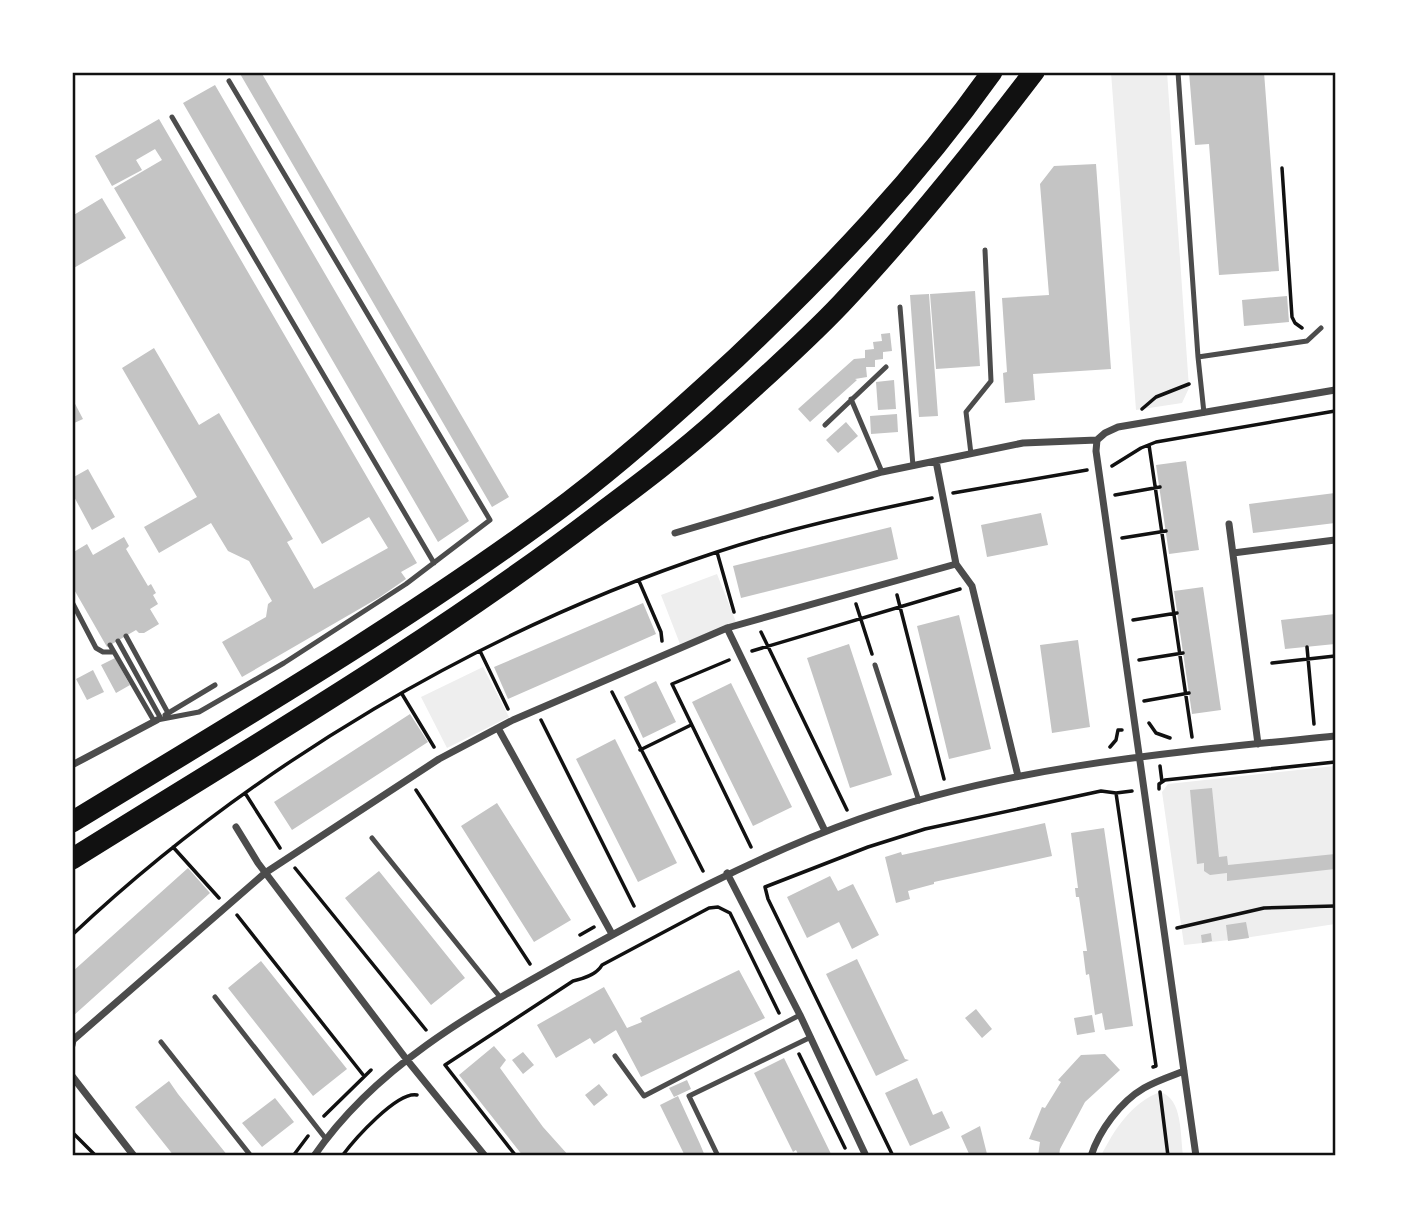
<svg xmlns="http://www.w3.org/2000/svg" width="1407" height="1228" viewBox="0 0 1407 1228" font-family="'Archivo Narrow',sans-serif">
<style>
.green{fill:#eee}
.building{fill:#c4c4c4}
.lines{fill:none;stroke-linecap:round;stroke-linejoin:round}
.path{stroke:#111;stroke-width:3.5}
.service{stroke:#4c4c4c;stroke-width:5}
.minor{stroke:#4c4c4c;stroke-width:7}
.motorway{stroke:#111;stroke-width:21}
.neatline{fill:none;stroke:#111;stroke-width:2.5}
</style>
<rect width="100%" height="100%" fill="#fff"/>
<path class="green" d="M 1111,72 L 1167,72 L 1189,388 L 1182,403 L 1136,410 Z
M 717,574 L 736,622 L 680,644 L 661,595 Z
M 483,667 L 509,717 L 447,748 L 421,697 Z
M 1335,766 L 1335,924 L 1238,939 L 1184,945 L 1162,792 L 1168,784 Z
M 1160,1092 C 1183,1098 1180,1136 1183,1156 L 1101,1156 C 1114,1130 1131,1103 1160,1092 Z"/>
<path class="building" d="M 239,72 L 261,72 L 509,497 L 492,507 Z
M 1189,72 L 1264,72 L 1279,271 L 1219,275 L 1209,144 L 1195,145 Z
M 215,85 L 469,521 L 438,542 L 183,103 Z
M 159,119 L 417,563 L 401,572 L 406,579 L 380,597 L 242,677 L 222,642 L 266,617 L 268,604 L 272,601 L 249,561 L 228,551 L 211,523 L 159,553 L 144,527 L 197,497 L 122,368 L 154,348 L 199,425 L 219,413 L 293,539 L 287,542 L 314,589 L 388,548 L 369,517 L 322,544 L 263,443 L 114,188 L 162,160 L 155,149 L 136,160 L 142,170 L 112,186 L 95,156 Z
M 1096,164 L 1111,369 L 1033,374 L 1035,400 L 1005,403 L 1003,373 L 1007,372 L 1002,298 L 1049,295 L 1040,184 L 1054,166 Z
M 102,198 L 126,238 L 72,269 L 72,216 Z
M 975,291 L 980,366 L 936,369 L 930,294 Z
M 929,294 L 938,416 L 919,417 L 910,295 Z
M 1287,296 L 1289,322 L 1244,326 L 1242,300 Z
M 890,333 L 892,351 L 883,352 L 883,359 L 875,360 L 875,367 L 866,367 L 867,377 L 855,379 L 857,380 L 810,422 L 798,409 L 854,359 L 865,358 L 865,350 L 874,349 L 873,342 L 882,341 L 881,334 Z
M 894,380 L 896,409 L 878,410 L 876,382 Z
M 72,398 L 83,419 L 72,424 Z
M 897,414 L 898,432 L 871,434 L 870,416 Z
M 846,422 L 858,436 L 838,453 L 826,440 Z
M 1186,461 L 1199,550 L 1169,554 L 1156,465 Z
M 88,469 L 115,517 L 92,530 L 72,493 L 72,478 Z
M 1335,493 L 1335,523 L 1253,533 L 1249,504 Z
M 1041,513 L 1048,545 L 987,557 L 981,525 Z
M 891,527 L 898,559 L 741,598 L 733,566 Z
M 124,537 L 129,546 L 126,549 L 148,586 L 151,584 L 156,593 L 153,595 L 158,604 L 150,609 L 159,624 L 144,633 L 139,633 L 136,630 L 107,647 L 72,586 L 72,553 L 87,544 L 93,555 Z
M 1203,587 L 1221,710 L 1192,714 L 1174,591 Z
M 643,603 L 656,634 L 508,699 L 494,667 Z
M 1335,614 L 1335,644 L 1285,649 L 1281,620 Z
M 959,615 L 991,749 L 949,759 L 917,626 Z
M 1078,640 L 1090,727 L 1052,733 L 1040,645 Z
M 849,644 L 892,775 L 850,788 L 807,658 Z
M 115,658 L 130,685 L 116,693 L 101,665 Z
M 93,670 L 104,692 L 87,700 L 76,679 Z
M 656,681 L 676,722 L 643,738 L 624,697 Z
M 731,683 L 792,807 L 753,826 L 692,702 Z
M 410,714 L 428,742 L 292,830 L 274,802 Z
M 615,739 L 677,863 L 638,882 L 576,759 Z
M 1212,788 L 1219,857 L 1227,856 L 1228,865 L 1335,854 L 1335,869 L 1227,881 L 1227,873 L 1210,875 L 1204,871 L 1204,863 L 1197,864 L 1190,790 Z
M 497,803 L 571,920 L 534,942 L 461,826 Z
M 1045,823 L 1052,856 L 934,882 L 934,884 L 908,891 L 910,899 L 896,903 L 885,857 L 901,852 L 902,855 Z
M 1104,828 L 1133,1026 L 1105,1030 L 1102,1013 L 1095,1015 L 1089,974 L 1086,975 L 1083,951 L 1087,951 L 1086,944 L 1079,897 L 1076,897 L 1075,888 L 1078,888 L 1071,833 Z
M 188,868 L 210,893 L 73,1016 L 72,972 Z
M 379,871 L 465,978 L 431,1005 L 345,898 Z
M 830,876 L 838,891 L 853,884 L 879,935 L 852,949 L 839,922 L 807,938 L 787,897 Z
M 1246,922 L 1249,938 L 1228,941 L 1226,925 Z
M 1211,933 L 1212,941 L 1202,943 L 1201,935 Z
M 857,959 L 905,1059 L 909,1060 L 876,1076 L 826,974 Z
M 261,961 L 347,1069 L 313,1096 L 228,988 Z
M 739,970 L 765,1018 L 641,1077 L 616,1030 L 594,1044 L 590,1038 L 556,1058 L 537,1025 L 604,987 L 627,1028 L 642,1022 L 640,1018 Z
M 976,1009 L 992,1029 L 982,1038 L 965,1018 Z
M 1092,1015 L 1095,1032 L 1077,1035 L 1074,1018 Z
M 494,1046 L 506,1060 L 500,1068 L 543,1127 L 569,1156 L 523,1156 L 459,1075 Z
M 523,1052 L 534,1065 L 523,1074 L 512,1060 Z
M 1105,1054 L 1120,1070 L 1085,1102 L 1060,1149 L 1059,1156 L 1038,1156 L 1040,1142 L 1029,1139 L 1042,1107 L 1045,1108 L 1061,1082 L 1058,1080 L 1081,1055 Z
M 784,1058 L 813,1117 L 832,1156 L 799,1156 L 796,1150 L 793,1152 L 754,1073 Z
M 917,1078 L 933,1115 L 942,1111 L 950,1128 L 910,1146 L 885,1093 Z
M 687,1080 L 691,1089 L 674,1097 L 669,1088 Z
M 169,1081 L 178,1094 L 228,1156 L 174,1156 L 135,1107 Z
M 599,1084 L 608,1095 L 594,1106 L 585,1095 Z
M 678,1096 L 700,1144 L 705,1156 L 685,1156 L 660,1105 Z
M 275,1098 L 294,1122 L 262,1147 L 242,1123 Z
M 980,1126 L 987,1154 L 970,1156 L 961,1136 Z"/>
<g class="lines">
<path class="path" d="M 1282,168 L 1292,317 L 1295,323 L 1302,328
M 1142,409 L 1156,397 L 1189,384
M 1149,445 L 1192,737
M 1112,466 L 1141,448 L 1156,442 L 1335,411
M 953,493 L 1087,470
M 1115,495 L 1160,487
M 1122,538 L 1166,531
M 717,552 L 734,612
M 639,581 L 661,632 L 662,641
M 897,595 L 944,779
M 856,604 L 872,654
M 1133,620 L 1177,613
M 761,632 L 847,810
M 1307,647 L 1314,724
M 480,651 L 508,709
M 752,651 L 960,589
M 729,660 L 672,684 L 751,847
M 1139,660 L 1183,653
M 1272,663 L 1335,656
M 612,692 L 703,871
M 402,694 L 434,747
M 1144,701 L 1189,693
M 541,720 L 634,906
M 1149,723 L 1156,733 L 1170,738
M 1110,747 L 1116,740 L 1118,730 L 1122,730
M 640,750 L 691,725
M 1160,766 L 1162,782
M 1159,789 L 1159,784 L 1165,780 L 1335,762
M 416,790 L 530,964
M 245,793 L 280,848
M 1116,793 L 1156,1066 L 1153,1067
M 173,847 L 219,898
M 295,868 L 426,1030
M 237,915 L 364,1076
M 1177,928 L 1264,908 L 1335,906
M 72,935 C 251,766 483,629 717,552 C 787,529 860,513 932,498
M 580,935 L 594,927
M 799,1054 L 845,1148
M 1160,1092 L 1168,1156
M 324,1116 L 371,1070
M 72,1132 L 96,1156
M 293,1156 L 308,1136
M 342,1156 C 354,1140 397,1091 417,1095
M 516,1156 L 445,1065 L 573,981 C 583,979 597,974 602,965 L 709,908 L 718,907 L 730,913 L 779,1013
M 893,1156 L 768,899 L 765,887 L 868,847 L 925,829 L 1101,791 L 1116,793 L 1132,791"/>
<path class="service" d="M 1178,72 L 1198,357 L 1204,413
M 172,117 L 434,563
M 900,307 L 913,466
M 1198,357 L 1307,341 L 1321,328
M 851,399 L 882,472
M 825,425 L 886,367
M 971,454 L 966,412 L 991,381 L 985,250
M 72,602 L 96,648 L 103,652 L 114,652
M 126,636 L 168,713
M 118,641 L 160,717
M 110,645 L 154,721
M 875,665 L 919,801
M 165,715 L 215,685
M 157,720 L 199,712 L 284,663 L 406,584 L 490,520 L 229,81
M 372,838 L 500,997
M 215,997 L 326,1139
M 161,1042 L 251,1156
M 615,1056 L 644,1096 L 800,1015
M 717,1154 L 689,1096 L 811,1037"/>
<path class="minor" d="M 1097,440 L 1096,451 L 1196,1156
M 936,461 L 956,564 L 972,586 L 1018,776
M 1229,524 L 1258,744
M 675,533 L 882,472 L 1023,443 L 1097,440 L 1105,433 L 1118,427 L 1335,390
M 1233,553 L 1335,540
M 727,628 L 825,831
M 498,728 L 612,934
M 72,765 L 157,720
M 236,827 L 258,863 L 407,1060 L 485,1156
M 727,873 L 800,1015 L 866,1156
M 72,1045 L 73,1040 L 265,873 L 439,759 L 513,720 L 727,628 L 956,564
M 72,1076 L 134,1156
M 314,1156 C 375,1067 470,1014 563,962 C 659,909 755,856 859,819 C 1012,765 1176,752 1335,736
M 1091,1156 C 1099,1131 1120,1102 1144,1088 C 1156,1081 1171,1076 1184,1071"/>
<path class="motorway" d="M 72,822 C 231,725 392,631 543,521 C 611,472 674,415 736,358 C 831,268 916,179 992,72
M 72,859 C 248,749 428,644 594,518 C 637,486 681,453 722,416 C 762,380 804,343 841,304 C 910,231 973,152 1034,72"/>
</g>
<rect width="1407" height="1228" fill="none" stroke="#ffffff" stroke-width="147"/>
<rect x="74" y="74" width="1260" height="1080" class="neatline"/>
</svg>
